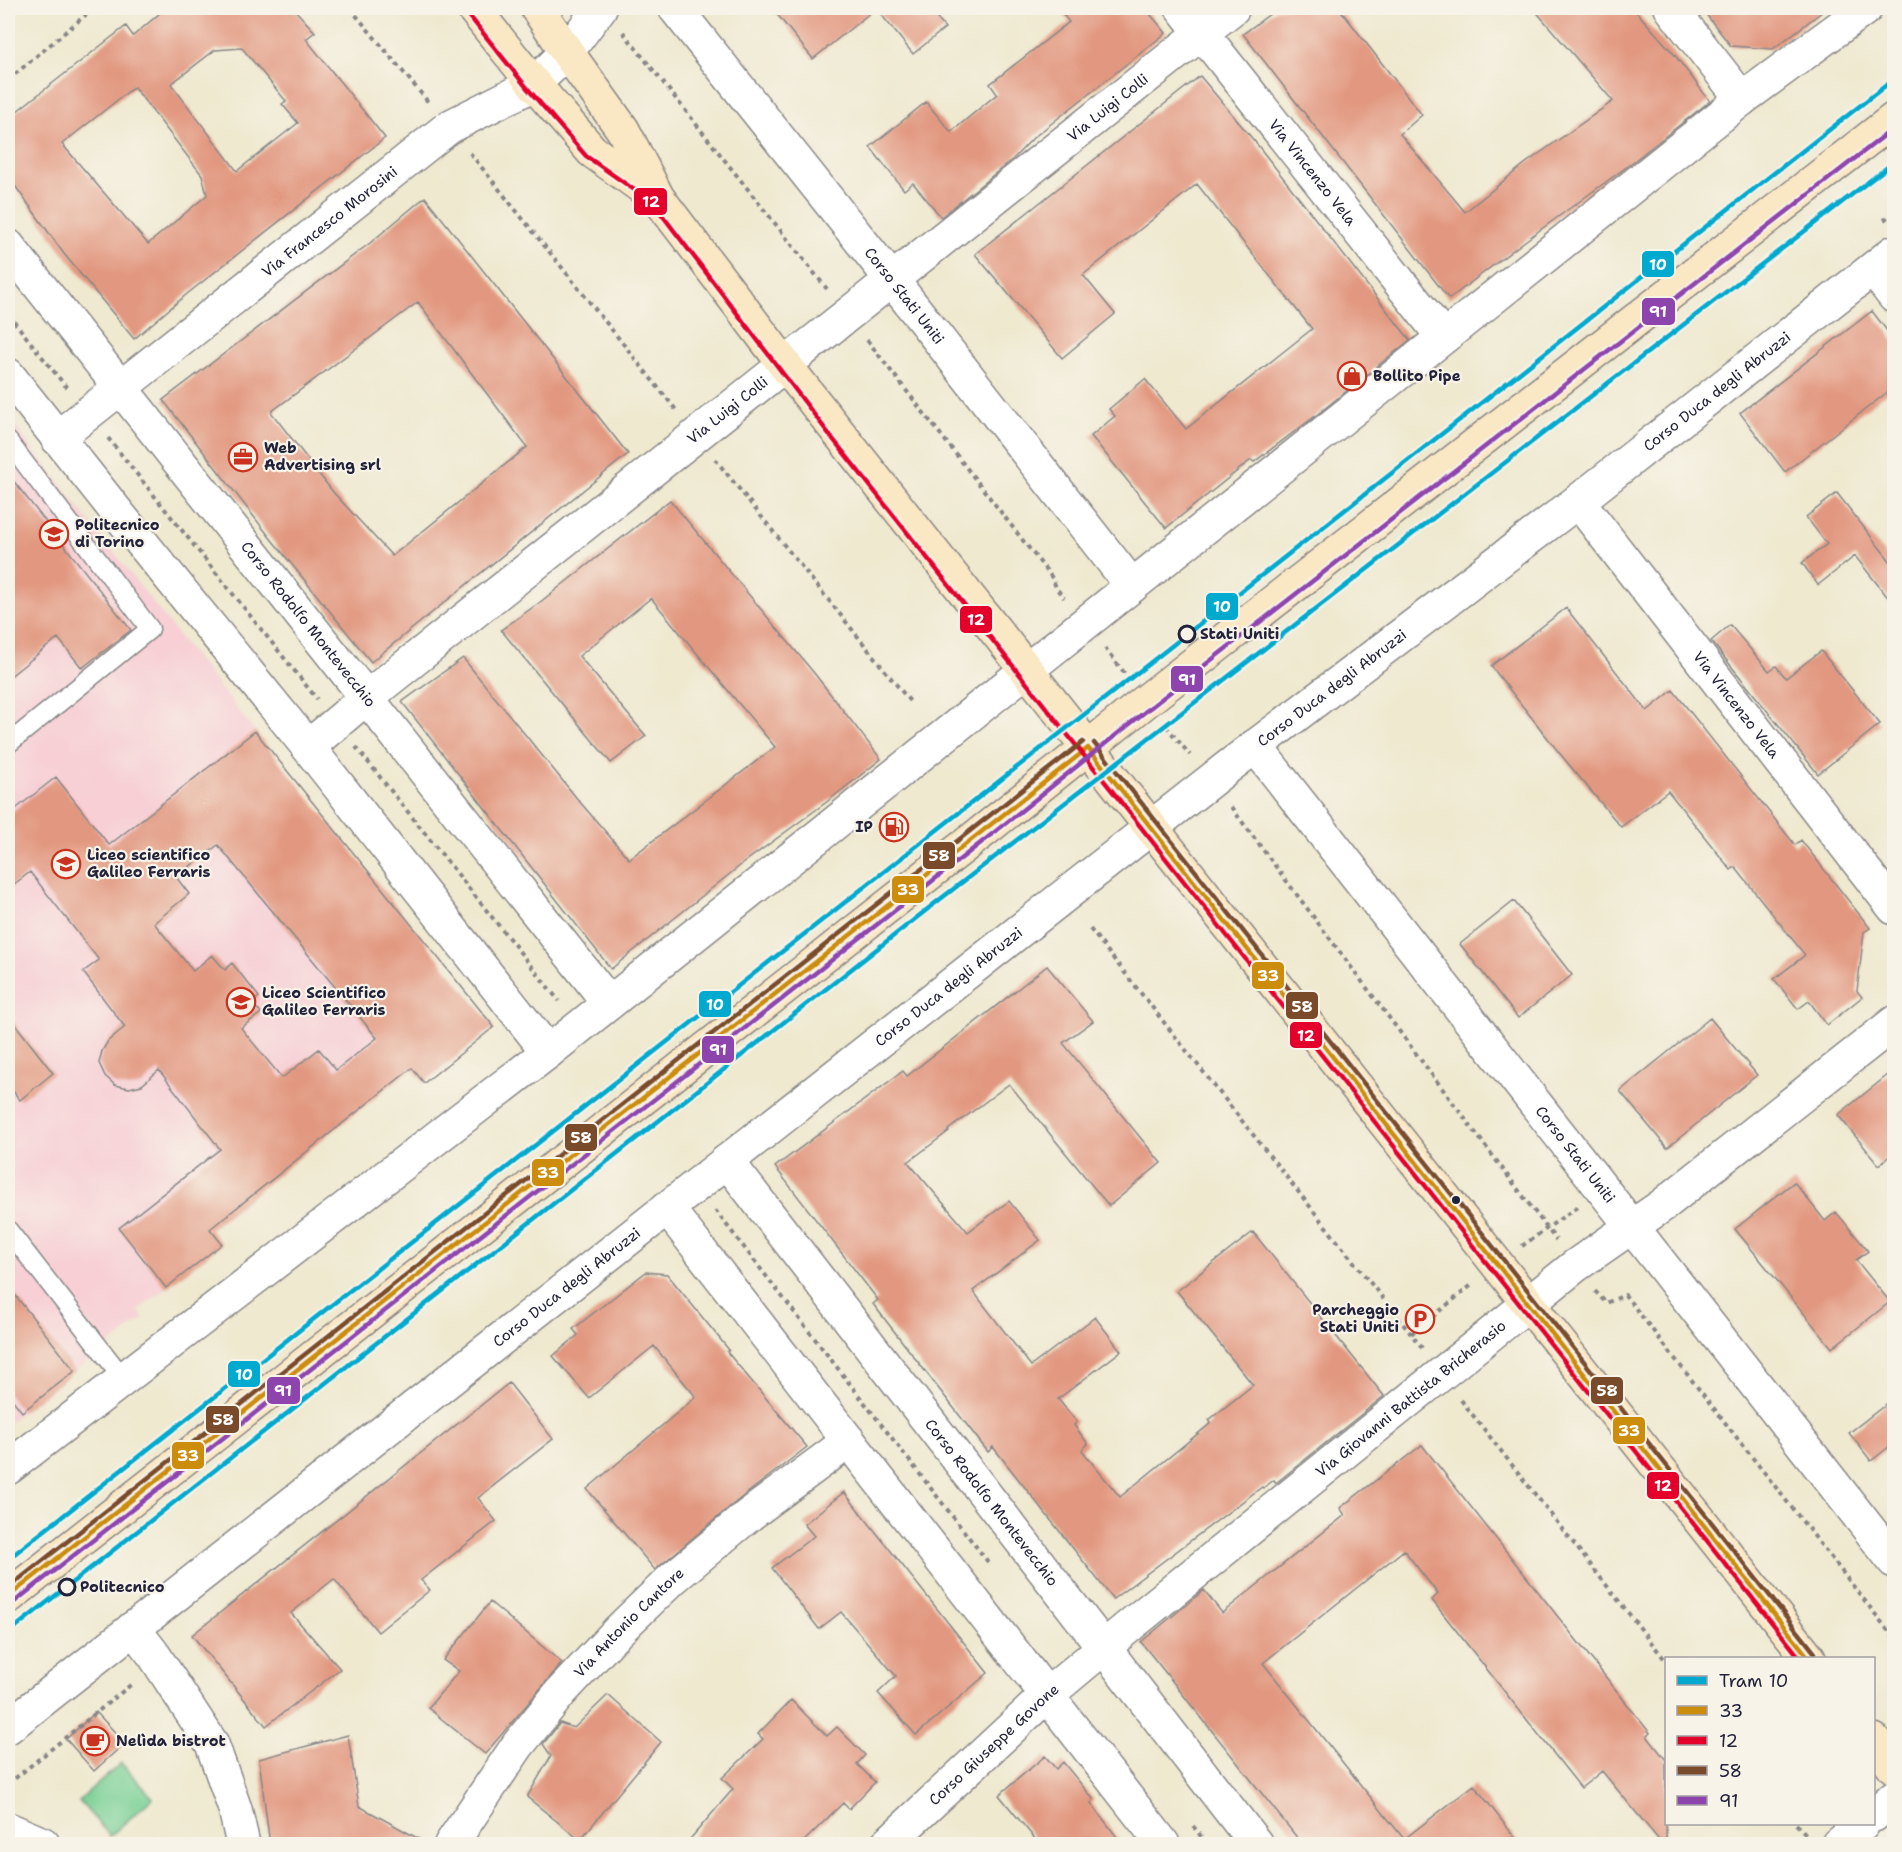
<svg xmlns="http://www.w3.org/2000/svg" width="1902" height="1852" viewBox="0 0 1902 1852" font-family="'Shantell Sans',sans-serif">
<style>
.built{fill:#f7cfd5}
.green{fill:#79d095;stroke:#4e7968;stroke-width:1.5}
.building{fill:#e29880;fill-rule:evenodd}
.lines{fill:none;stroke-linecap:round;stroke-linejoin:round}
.lane-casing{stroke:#888686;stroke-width:21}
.street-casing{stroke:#888686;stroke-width:36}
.secondary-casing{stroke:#888686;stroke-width:36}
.path{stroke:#888686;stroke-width:4;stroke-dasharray:4.5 4.5;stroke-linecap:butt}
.lane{stroke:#fff;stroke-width:18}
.street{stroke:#fff;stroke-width:33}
.secondary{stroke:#fae7c3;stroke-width:33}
.bus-1-casing{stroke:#f7f3e8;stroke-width:9}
.bus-2-casing{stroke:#f7f3e8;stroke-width:9}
.bus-3-casing{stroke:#f7f3e8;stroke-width:9}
.bus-4-casing{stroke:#f7f3e8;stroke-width:9}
.bus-1{stroke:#cc8c0c;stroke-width:4.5}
.bus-2{stroke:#e4002b;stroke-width:4.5}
.bus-3{stroke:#7a4b2a;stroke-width:4.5}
.bus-4{stroke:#8e44ad;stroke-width:4.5}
.tram-1-casing{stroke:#f7f3e8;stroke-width:9}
.tram-1{stroke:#00a9ce;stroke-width:4.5}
.stop-dot{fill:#f7f3e8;stroke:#22223b;stroke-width:3}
.bus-dot{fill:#22223b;stroke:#f7f3e8;stroke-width:2}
.labels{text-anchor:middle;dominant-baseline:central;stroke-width:4.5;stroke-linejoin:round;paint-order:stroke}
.street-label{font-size:15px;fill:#22223b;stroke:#f7f3e8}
.poi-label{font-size:15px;font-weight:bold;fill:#22223b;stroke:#f7f3e8;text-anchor:start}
.stop-label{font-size:15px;font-weight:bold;fill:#22223b;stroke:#f7f3e8;text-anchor:start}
.line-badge{stroke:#f7f3e8;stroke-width:2}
.badge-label{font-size:16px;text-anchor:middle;font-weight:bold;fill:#fff}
</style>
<rect width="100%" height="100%" fill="#f7f3e8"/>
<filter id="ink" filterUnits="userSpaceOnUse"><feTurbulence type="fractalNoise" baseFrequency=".0167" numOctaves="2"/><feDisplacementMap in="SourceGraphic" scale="12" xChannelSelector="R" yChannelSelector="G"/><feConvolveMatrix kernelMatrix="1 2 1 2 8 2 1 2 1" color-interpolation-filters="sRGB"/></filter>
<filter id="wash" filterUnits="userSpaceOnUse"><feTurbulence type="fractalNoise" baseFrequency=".008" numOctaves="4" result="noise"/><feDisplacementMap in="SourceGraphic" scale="24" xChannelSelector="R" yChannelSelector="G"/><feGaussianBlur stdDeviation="1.35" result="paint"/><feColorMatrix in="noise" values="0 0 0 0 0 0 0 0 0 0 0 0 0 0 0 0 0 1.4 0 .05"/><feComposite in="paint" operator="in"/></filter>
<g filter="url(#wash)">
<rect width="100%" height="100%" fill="#efe9d0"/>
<path class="built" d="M 8,416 L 192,653 L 494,1027 L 424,1083 L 412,1068 L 210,1229 L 166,1288 L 138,1310 L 144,1318 L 8,1423 Z"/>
<path class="green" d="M 121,1763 L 153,1798 L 110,1836 L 79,1801 Z"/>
<g id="blocks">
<path class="building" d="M 166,8 L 293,8 L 315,32 L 306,39 L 385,138 L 187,294 L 134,339 L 64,254 L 8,176 L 8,118 L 126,26 L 133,36 ZM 242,48 L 286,101 L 282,104 L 298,123 L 237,171 L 171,84 L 215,50 ZM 134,87 L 202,175 L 207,195 L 148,244 L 62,144 Z
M 772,8 L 928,8 L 945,28 L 913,54 L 876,8 L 813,59 Z
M 1058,8 L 1145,8 L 1166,33 L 1033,138 L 1013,159 L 941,217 L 913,183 L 904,190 L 870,147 L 926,102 L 951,132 L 997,94 L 990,84 L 1069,22 Z
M 1278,8 L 1339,8 L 1422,115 L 1400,134 L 1465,212 L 1526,163 L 1613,101 L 1533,8 L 1633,8 L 1674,54 L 1710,101 L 1625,168 L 1525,241 L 1449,299 L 1243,34 Z
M 1701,8 L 1827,8 L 1773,49 L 1731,46 Z
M 1200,76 L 1256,143 L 1410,340 L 1314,417 L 1254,462 L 1251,460 L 1166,528 L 1091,436 L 1115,416 L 1109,409 L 1145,379 L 1186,429 L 1312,329 L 1197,184 L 1083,275 L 1115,314 L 1062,358 L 975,254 Z
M 425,197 L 628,454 L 371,662 L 272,540 L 163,400 L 370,243 ZM 418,302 L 527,447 L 392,556 L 333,492 L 271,412 Z
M 1872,311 L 1894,340 L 1894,387 L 1785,472 L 1740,413 Z
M 8,474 L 131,630 L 82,668 L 58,638 L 8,678 Z
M 1837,493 L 1894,566 L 1894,605 L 1855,556 L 1818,585 L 1802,563 L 1827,544 L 1806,517 Z
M 670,500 L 814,673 L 881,759 L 828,801 L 746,861 L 611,969 L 402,702 L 463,658 L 579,801 L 629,859 L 775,747 L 651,598 L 579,656 L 646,736 L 611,763 L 501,630 L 539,603 Z
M 1566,608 L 1647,711 L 1673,690 L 1795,845 L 1801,840 L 1870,928 L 1864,932 L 1857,991 L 1862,997 L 1827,1025 L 1809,1001 L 1798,1009 L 1774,979 L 1805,955 L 1735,867 L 1731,870 L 1668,791 L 1621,827 L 1561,755 L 1491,666 Z
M 1730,625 L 1769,671 L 1776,666 L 1786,678 L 1821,651 L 1880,724 L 1818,774 L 1711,641 Z
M 255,731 L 494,1027 L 424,1083 L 412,1068 L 210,1229 L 222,1244 L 166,1288 L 119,1228 L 220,1149 L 159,1070 L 142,1085 L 129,1088 L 115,1085 L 105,1076 L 99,1063 L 102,1051 L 108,1041 L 125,1027 L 83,972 L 99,960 L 30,872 L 8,889 L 8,815 L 56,777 L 109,845 ZM 218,845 L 377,1038 L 336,1070 L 319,1049 L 282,1078 L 241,1028 L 261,1013 L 252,1003 L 259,997 L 232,963 L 225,970 L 212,955 L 193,971 L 154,923 L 189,894 L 176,877 Z
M 1514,901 L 1572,975 L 1518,1018 L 1460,944 Z
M 1047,966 L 1093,1021 L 1063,1043 L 1161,1163 L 1109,1206 L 1009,1084 L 948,1130 L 949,1131 L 908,1162 L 968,1232 L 1009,1201 L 1040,1240 L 973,1291 L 1031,1366 L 1095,1317 L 1121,1351 L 1058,1399 L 1077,1422 L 1074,1425 L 1088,1444 L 1082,1450 L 1096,1468 L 1120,1497 L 1211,1423 L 1209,1420 L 1253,1385 L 1177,1291 L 1253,1232 L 1384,1396 L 1276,1483 L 1274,1480 L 1263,1488 L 1262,1487 L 1113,1599 L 993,1447 L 988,1452 L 873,1304 L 878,1300 L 775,1167 L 903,1071 L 907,1076 Z
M 8,1015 L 53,1073 L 20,1100 L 8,1085 Z
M 1710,1018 L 1757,1075 L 1667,1148 L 1620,1091 Z
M 1894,1070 L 1894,1152 L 1879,1165 L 1838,1115 Z
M 1794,1182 L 1825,1221 L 1836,1212 L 1868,1251 L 1856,1260 L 1890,1302 L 1832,1348 L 1735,1229 Z
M 646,1272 L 667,1274 L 729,1350 L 727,1352 L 807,1447 L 737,1501 L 655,1570 L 587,1489 L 696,1397 L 654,1346 L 589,1398 L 553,1356 L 578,1335 L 573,1329 Z
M 8,1286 L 75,1371 L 22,1412 L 8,1394 Z
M 509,1383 L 553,1439 L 478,1498 L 496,1521 L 421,1580 L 430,1590 L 378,1632 L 334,1579 L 291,1613 L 340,1669 L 266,1726 L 192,1635 Z
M 1894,1398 L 1894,1443 L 1871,1461 L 1849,1433 Z
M 1422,1445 L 1650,1733 L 1647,1736 L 1666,1760 L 1666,1845 L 1663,1845 L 1602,1771 L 1581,1788 L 1432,1600 L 1438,1594 L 1404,1550 L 1263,1663 L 1404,1839 L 1474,1785 L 1521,1845 L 1303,1845 L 1141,1642 L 1204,1590 L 1222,1613 L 1345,1515 L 1340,1508 Z
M 844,1492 L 988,1673 L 916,1735 L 878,1693 L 896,1676 L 841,1612 L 819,1629 L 772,1568 L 814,1536 L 804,1524 Z
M 490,1602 L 562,1663 L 485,1754 L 428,1708 L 459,1671 L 443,1660 Z
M 608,1695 L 661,1742 L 580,1840 L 527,1797 L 551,1756 L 543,1744 L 560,1723 L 574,1728 Z
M 791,1700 L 827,1736 L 837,1727 L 865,1755 L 857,1764 L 875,1782 L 849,1809 L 843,1803 L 800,1845 L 685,1845 L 733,1789 L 722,1778 L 763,1739 L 758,1734 Z
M 96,1712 L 125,1743 L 94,1771 L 66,1739 Z
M 348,1735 L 359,1806 L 430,1845 L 270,1845 L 259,1759 Z
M 1045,1756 L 1056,1769 L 1063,1762 L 1094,1800 L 1091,1803 L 1123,1845 L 1040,1845 L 999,1795 Z"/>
</g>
</g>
<g filter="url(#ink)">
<use href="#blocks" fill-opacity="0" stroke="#888686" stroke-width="1.5"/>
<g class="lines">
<g class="lane-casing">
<path id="lane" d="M 8,441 L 150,629 L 8,744
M 8,1230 L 123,1378"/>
</g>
<g class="street-casing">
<g id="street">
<path id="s1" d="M 675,8 L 892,280 L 1132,586"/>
<path id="s2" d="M 1182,8 L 1443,337"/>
<path d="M 1671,8 L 1742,99"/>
<path id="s3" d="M 8,246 L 609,1003"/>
<path d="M 1873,269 L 1894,296"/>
<path d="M 8,375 L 120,516 L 308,747 L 548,1052"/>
<path id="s4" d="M 57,438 L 449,127 L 534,84 L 567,52 L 600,8"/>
<path id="s5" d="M 1578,501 L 1894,908"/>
<path id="s6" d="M 1255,746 L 1894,1561"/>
<path id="s7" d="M 308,747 L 366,698 L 1233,8"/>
<path id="s8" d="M 727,1161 L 1256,1844"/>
<path d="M 667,1208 L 1163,1844"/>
<path d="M 8,1468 L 548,1052 L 1742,99 L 1866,8"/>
<path d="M 133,1628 L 154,1655 L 212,1744 L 235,1809 L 243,1844"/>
<path id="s9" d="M 8,1727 L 1228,767 L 1578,501 L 1894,252"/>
<path d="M 1874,1815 L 1894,1797"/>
<path d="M 8,1829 L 43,1844"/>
<path id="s10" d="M 451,1844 L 518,1745 L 561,1692 L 619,1630 L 672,1579 L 749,1515 L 849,1441"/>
<path id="s11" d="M 887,1844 L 1047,1695 L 1133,1623 L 1575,1266 L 1663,1205 L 1894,1023"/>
<path d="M 1838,1844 L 1863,1824"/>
</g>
</g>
<g class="secondary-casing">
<path id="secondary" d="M 473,8 L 534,84 L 592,151 L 653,195
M 537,8 L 567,52 L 623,130 L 658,198 L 785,365 L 1809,1658
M 8,1597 L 991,825 L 1146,701 L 1894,119
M 1874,1740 L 1894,1767"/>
</g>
<path class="path" d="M 350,8 L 429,103
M 623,32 L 827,289
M 8,80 L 94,8
M 470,153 L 677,411
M 1884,220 L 1894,212
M 8,314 L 67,388
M 867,340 L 1053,579 L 1056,588 L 1064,598
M 108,438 L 317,699
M 715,459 L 912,704
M 1105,648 L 1126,675
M 1166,726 L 1190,755
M 356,747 L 559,1001
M 1231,807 L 1556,1240
M 1090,929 L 1411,1334
M 715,1210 L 988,1562
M 1522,1246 L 1577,1207
M 1595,1291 L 1606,1303 L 1625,1295 L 1894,1638
M 1422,1348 L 1411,1334 L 1473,1284
M 1461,1400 L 1666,1661
M 8,1784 L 133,1683
M 1796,1824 L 1807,1835
M 1193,1826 L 1207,1844"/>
<use href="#lane" class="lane"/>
<use href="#street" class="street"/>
<use href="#secondary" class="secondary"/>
<g class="bus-1-casing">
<path id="bus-1" d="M 1088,748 L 1809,1658
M 8,1597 L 1088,748"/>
</g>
<g class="bus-2-casing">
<path id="bus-2" d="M 467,13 L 528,89 L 586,156 L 653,203 L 829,434 L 1800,1658"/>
</g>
<g class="bus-3-casing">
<path id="bus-3" d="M 1094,743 L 1815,1653
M 8,1588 L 1083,742"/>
</g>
<g class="bus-4-casing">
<path id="bus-4" d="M 13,1603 L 996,831 L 1151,707 L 1894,128"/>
</g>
<use href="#bus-1" class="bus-1"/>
<use href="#bus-2" class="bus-2"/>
<use href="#bus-3" class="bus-3"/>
<use href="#bus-4" class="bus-4"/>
<g class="tram-1-casing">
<path id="tram-1" d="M 8,1559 L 1894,79
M 8,1633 L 934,904 L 1894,162"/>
</g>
<use href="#tram-1" class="tram-1"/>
</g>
</g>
<defs>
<g id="shop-ring" transform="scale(1.5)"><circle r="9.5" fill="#f7f3e8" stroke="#c8321e" stroke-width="1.5"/><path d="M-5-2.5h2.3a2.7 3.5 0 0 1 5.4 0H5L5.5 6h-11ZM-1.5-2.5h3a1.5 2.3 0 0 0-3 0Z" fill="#c8321e"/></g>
<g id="office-ring" transform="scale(1.5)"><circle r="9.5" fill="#f7f3e8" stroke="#c8321e" stroke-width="1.5"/><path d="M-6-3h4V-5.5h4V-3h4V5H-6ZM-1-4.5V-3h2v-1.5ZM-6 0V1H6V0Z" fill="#c8321e"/></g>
<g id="university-ring" transform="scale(1.5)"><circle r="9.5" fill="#f7f3e8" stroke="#c8321e" stroke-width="1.5"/><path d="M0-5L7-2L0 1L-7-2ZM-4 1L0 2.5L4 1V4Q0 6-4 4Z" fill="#c8321e"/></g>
<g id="fuel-ring" transform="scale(1.5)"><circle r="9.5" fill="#f7f3e8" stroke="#c8321e" stroke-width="1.5"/><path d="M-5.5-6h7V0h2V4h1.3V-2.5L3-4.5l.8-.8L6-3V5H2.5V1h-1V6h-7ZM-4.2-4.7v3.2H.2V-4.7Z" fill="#c8321e"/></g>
<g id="school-ring" transform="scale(1.5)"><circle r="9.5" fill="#f7f3e8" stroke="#c8321e" stroke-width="1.5"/><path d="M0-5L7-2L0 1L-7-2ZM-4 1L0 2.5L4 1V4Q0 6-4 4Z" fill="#c8321e"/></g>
<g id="parking-ring" transform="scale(1.5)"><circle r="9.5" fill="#f7f3e8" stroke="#c8321e" stroke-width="1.5"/><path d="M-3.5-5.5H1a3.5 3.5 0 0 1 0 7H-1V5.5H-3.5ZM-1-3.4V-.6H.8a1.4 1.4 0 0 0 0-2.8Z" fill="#c8321e"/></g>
<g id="cafe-ring" transform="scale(1.5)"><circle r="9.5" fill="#f7f3e8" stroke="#c8321e" stroke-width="1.5"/><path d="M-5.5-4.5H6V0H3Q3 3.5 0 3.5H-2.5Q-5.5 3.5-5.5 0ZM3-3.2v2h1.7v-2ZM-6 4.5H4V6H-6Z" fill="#c8321e"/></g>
</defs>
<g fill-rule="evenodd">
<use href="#shop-ring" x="1352" y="376"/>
<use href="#office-ring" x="243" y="457"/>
<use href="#university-ring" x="54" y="534"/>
<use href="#fuel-ring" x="894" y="827"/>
<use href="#school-ring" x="66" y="864"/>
<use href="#school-ring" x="241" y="1002"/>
<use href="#parking-ring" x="1420" y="1319"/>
<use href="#cafe-ring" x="95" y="1741"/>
</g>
<g class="stop-dot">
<circle cx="1187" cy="634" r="8"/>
<circle cx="67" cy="1587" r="8"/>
</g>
<circle class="bus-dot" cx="1456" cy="1200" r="5"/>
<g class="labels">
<g class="street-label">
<text stroke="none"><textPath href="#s7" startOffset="1024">Via Luigi Colli</textPath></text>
<text stroke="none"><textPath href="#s2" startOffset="210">Via Vincenzo Vela</textPath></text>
<text stroke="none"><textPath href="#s4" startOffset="348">Via Francesco Morosini</textPath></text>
<text stroke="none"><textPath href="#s1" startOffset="368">Corso Stati Uniti</textPath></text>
<text stroke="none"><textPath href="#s9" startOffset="2169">Corso Duca degli Abruzzi</textPath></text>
<text stroke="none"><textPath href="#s7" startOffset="538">Via Luigi Colli</textPath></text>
<text stroke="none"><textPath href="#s3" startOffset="483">Corso Rodolfo Montevecchio</textPath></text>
<text stroke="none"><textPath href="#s9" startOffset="1683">Corso Duca degli Abruzzi</textPath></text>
<text stroke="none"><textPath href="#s5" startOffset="258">Via Vincenzo Vela</textPath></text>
<text stroke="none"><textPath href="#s9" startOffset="1197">Corso Duca degli Abruzzi</textPath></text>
<text stroke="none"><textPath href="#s6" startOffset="519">Corso Stati Uniti</textPath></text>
<text stroke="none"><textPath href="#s9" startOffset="711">Corso Duca degli Abruzzi</textPath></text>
<text stroke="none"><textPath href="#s11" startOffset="688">Via Giovanni Battista Bricherasio</textPath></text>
<text stroke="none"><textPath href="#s8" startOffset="432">Corso Rodolfo Montevecchio</textPath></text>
<text stroke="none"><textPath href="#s10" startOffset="285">Via Antonio Cantore</textPath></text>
<text stroke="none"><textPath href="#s11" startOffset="146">Corso Giuseppe Govone</textPath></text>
</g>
<g class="poi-label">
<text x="1373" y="376">Bollito Pipe</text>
<text x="264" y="448">Web<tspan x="264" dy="17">Advertising srl</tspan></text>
<text x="75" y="525">Politecnico<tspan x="75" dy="17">di Torino</tspan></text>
<text x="873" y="827" text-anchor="end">IP</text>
<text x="87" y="855">Liceo scientifico<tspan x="87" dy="17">Galileo Ferraris</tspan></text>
<text x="262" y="993">Liceo Scientifico<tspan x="262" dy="17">Galileo Ferraris</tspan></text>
<text x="1399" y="1310" text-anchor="end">Parcheggio<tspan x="1399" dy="17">Stati Uniti</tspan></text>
<text x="116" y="1741">Nelìda bistrot</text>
</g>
<g class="stop-label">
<text x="1200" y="634">Stati Uniti</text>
<text x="80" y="1587">Politecnico</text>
</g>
</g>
<g class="line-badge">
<rect x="633" y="187" width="35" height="29" rx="6" fill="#e4002b"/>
<rect x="1641" y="250" width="34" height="28" rx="6" fill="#00a9ce"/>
<rect x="1641" y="297" width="35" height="29" rx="6" fill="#8e44ad"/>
<rect x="1205" y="592" width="34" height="29" rx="6" fill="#00a9ce"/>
<rect x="959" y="605" width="34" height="29" rx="6" fill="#e4002b"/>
<rect x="1170" y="665" width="34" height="28" rx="6" fill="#8e44ad"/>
<rect x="922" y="841" width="34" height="29" rx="6" fill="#7a4b2a"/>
<rect x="891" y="875" width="34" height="29" rx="6" fill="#cc8c0c"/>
<rect x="1251" y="961" width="34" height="29" rx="6" fill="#cc8c0c"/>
<rect x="698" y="990" width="34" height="28" rx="6" fill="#00a9ce"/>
<rect x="1285" y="991" width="34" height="29" rx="6" fill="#7a4b2a"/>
<rect x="1289" y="1021" width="34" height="28" rx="6" fill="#e4002b"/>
<rect x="701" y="1035" width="34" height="29" rx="6" fill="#8e44ad"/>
<rect x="564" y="1123" width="34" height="29" rx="6" fill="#7a4b2a"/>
<rect x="531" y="1158" width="34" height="29" rx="6" fill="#cc8c0c"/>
<rect x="227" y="1360" width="34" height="28" rx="6" fill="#00a9ce"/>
<rect x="1590" y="1376" width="34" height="29" rx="6" fill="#7a4b2a"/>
<rect x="266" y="1376" width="35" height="29" rx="6" fill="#8e44ad"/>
<rect x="205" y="1405" width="35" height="29" rx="6" fill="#7a4b2a"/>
<rect x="1612" y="1416" width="34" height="29" rx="6" fill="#cc8c0c"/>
<rect x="171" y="1441" width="34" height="29" rx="6" fill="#cc8c0c"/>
<rect x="1646" y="1471" width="34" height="29" rx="6" fill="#e4002b"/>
</g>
<g class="badge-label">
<text x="651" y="207">12</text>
<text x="1658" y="270">10</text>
<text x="1658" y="317">91</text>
<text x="1222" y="612">10</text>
<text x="976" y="625">12</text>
<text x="1187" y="685">91</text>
<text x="939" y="861">58</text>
<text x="908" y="895">33</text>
<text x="1268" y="981">33</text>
<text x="715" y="1010">10</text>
<text x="1302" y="1012">58</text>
<text x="1306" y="1041">12</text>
<text x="718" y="1055">91</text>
<text x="581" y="1143">58</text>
<text x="548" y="1178">33</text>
<text x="244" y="1380">10</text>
<text x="1607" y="1396">58</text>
<text x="283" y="1396">91</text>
<text x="223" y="1425">58</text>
<text x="1629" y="1436">33</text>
<text x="188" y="1461">33</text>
<text x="1663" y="1491">12</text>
</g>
<rect width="1902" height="1852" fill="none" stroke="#f7f3e8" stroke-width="30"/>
<rect x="1665" y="1657" width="210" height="168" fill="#f7f3e8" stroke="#a29fa3" stroke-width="1.5"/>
<rect x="1677" y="1676" width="30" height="9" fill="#00a9ce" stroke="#a29fa3" stroke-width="1.5"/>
<text x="1719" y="1687" font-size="18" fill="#22223b">Tram 10</text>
<rect x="1677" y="1706" width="30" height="9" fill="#cc8c0c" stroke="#a29fa3" stroke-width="1.5"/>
<text x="1719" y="1717" font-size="18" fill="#22223b">33</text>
<rect x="1677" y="1736" width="30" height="9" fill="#e4002b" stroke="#a29fa3" stroke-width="1.5"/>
<text x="1719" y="1747" font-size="18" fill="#22223b">12</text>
<rect x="1677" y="1766" width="30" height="9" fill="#7a4b2a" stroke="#a29fa3" stroke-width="1.5"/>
<text x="1719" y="1777" font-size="18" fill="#22223b">58</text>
<rect x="1677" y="1796" width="30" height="9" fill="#8e44ad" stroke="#a29fa3" stroke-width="1.5"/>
<text x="1719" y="1807" font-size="18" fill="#22223b">91</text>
</svg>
